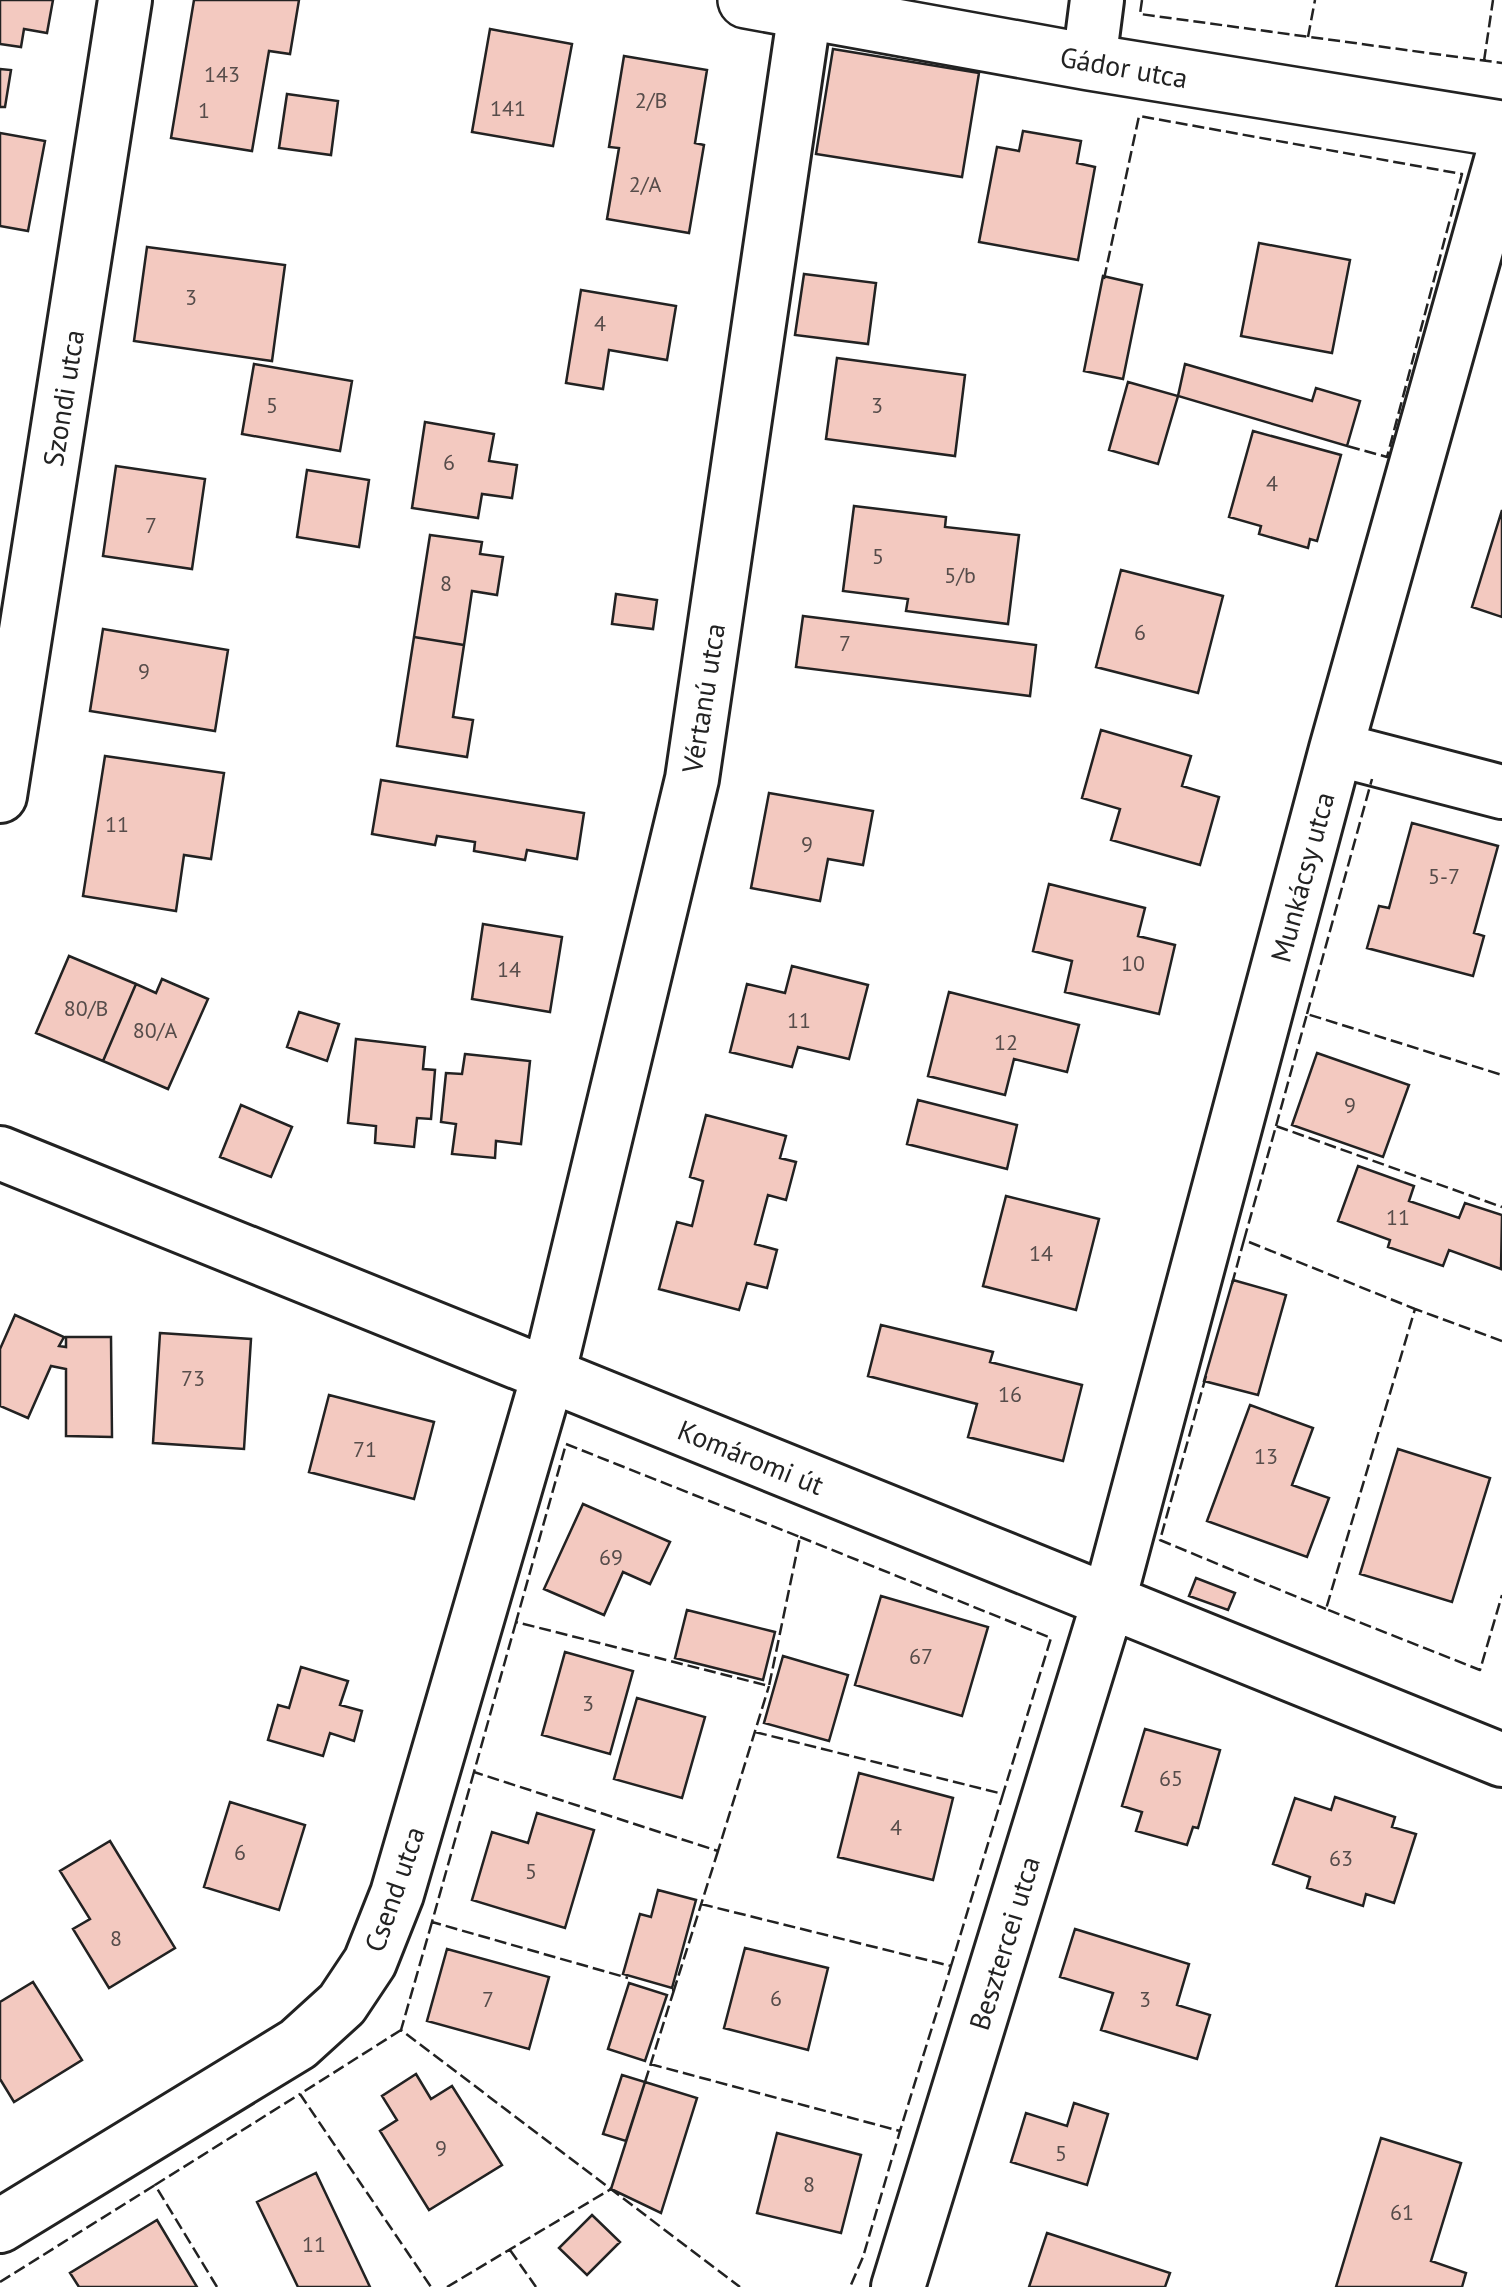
<svg xmlns="http://www.w3.org/2000/svg" width="1502" height="2287" viewBox="0 0 1502 2287" font-family="'PT Sans',sans-serif">
<style>
.building{fill:#f3c9c0;stroke:#222;stroke-width:2.5}
.lines{fill:none;stroke-linecap:round;stroke-linejoin:round}
.street-casing{stroke:#222;stroke-width:58}
.secondary-casing{stroke:#222;stroke-width:60}
.street{stroke:#fff;stroke-width:52}
.secondary{stroke:#fff;stroke-width:55}
.fence{stroke:#222;stroke-width:2.5;stroke-dasharray:12 5;stroke-linecap:butt}
.labels{text-anchor:middle;dominant-baseline:central;stroke-width:8;stroke-linejoin:round;paint-order:stroke}
.number-label{font-size:22px;fill:#564c4a}
.street-label{font-size:28px;fill:#222;stroke:#fff}
</style>
<rect width="100%" height="100%" fill="#fff"/>
<path class="building" d="M 0,0 L 53,0 L 47,33 L 24,29 L 21,47 L 0,44 Z
M 194,0 L 299,0 L 290,54 L 269,51 L 252,151 L 171,138 Z
M 490,29 L 572,44 L 553,146 L 472,132 Z
M 833,49 L 979,73 L 962,177 L 816,154 Z
M 624,56 L 707,70 L 695,143 L 704,145 L 689,233 L 607,219 L 619,148 L 609,147 Z
M 0,69 L 11,70 L 5,107 L 0,107 Z
M 287,94 L 338,101 L 331,155 L 279,148 Z
M 1023,131 L 1081,141 L 1077,163 L 1095,167 L 1078,260 L 979,242 L 997,147 L 1019,151 Z
M 0,133 L 45,141 L 28,231 L 0,226 Z
M 1259,243 L 1350,260 L 1332,353 L 1241,336 Z
M 147,247 L 285,265 L 272,361 L 134,341 Z
M 804,274 L 876,283 L 868,344 L 795,335 Z
M 1103,276 L 1142,285 L 1123,379 L 1084,371 Z
M 581,290 L 676,306 L 667,360 L 609,350 L 603,389 L 566,383 Z
M 837,358 L 965,375 L 955,456 L 826,439 Z
M 254,364 L 352,381 L 340,451 L 242,434 Z
M 1185,364 L 1312,401 L 1316,388 L 1360,401 L 1347,446 L 1178,396 Z
M 1128,382 L 1178,396 L 1158,464 L 1109,450 Z
M 425,422 L 494,434 L 489,461 L 517,465 L 512,498 L 482,494 L 478,518 L 412,508 Z
M 1253,431 L 1341,455 L 1317,541 L 1310,539 L 1308,548 L 1259,534 L 1261,526 L 1229,517 Z
M 116,466 L 205,479 L 192,569 L 103,556 Z
M 307,470 L 369,480 L 359,547 L 297,537 Z
M 854,506 L 946,517 L 945,527 L 1019,535 L 1008,624 L 906,611 L 908,599 L 843,591 Z
M 1502,510 L 1502,617 L 1472,607 Z
M 430,535 L 482,542 L 480,554 L 503,557 L 497,595 L 472,591 L 464,645 L 414,637 Z
M 1121,570 L 1223,596 L 1198,693 L 1096,667 Z
M 616,594 L 657,600 L 653,629 L 612,624 Z
M 803,616 L 1036,645 L 1030,696 L 796,667 Z
M 103,629 L 228,650 L 215,731 L 90,711 Z
M 414,637 L 464,645 L 453,717 L 473,720 L 467,757 L 397,746 Z
M 1101,730 L 1191,756 L 1182,786 L 1219,797 L 1200,865 L 1111,840 L 1120,809 L 1082,798 Z
M 105,756 L 224,773 L 211,859 L 184,855 L 176,911 L 83,896 Z
M 381,780 L 584,813 L 577,859 L 527,850 L 525,860 L 474,851 L 475,842 L 437,836 L 435,845 L 372,834 Z
M 769,793 L 873,811 L 863,865 L 828,859 L 820,901 L 751,888 Z
M 1412,823 L 1498,846 L 1474,933 L 1484,936 L 1473,976 L 1367,948 L 1379,906 L 1389,908 Z
M 1049,884 L 1145,908 L 1138,936 L 1175,945 L 1159,1014 L 1065,992 L 1072,961 L 1033,951 Z
M 483,924 L 562,937 L 550,1012 L 472,999 Z
M 69,956 L 136,984 L 103,1061 L 36,1033 Z
M 792,966 L 868,985 L 849,1059 L 798,1047 L 792,1067 L 730,1052 L 747,984 L 785,993 Z
M 162,979 L 208,999 L 168,1089 L 103,1061 L 136,984 L 156,993 Z
M 949,992 L 1079,1025 L 1067,1072 L 1014,1059 L 1005,1095 L 928,1076 Z
M 299,1012 L 339,1024 L 327,1061 L 287,1047 Z
M 356,1039 L 425,1047 L 423,1069 L 435,1070 L 431,1119 L 417,1118 L 414,1147 L 375,1143 L 376,1126 L 348,1123 Z
M 1317,1053 L 1409,1085 L 1383,1157 L 1292,1125 Z
M 465,1054 L 530,1061 L 521,1144 L 496,1141 L 495,1158 L 452,1154 L 456,1124 L 441,1122 L 446,1073 L 462,1074 Z
M 918,1100 L 1017,1125 L 1007,1169 L 907,1144 Z
M 241,1105 L 292,1127 L 271,1177 L 220,1157 Z
M 706,1115 L 786,1136 L 780,1158 L 796,1162 L 786,1200 L 768,1195 L 755,1244 L 777,1250 L 767,1288 L 747,1283 L 739,1310 L 659,1289 L 677,1222 L 692,1226 L 703,1181 L 690,1177 Z
M 1358,1166 L 1414,1186 L 1409,1201 L 1459,1218 L 1465,1203 L 1502,1215 L 1501,1269 L 1449,1250 L 1443,1266 L 1388,1247 L 1390,1240 L 1338,1221 Z
M 1006,1196 L 1099,1219 L 1076,1310 L 983,1286 Z
M 1233,1280 L 1286,1295 L 1258,1395 L 1204,1381 Z
M 15,1315 L 64,1337 L 59,1346 L 66,1347 L 66,1337 L 111,1337 L 112,1437 L 66,1436 L 66,1369 L 51,1366 L 28,1418 L 0,1406 L 0,1349 Z
M 881,1325 L 993,1352 L 990,1362 L 1082,1385 L 1063,1461 L 968,1437 L 977,1404 L 868,1376 Z
M 160,1333 L 251,1339 L 244,1449 L 153,1443 Z
M 329,1395 L 434,1422 L 414,1499 L 309,1472 Z
M 1250,1405 L 1313,1428 L 1292,1485 L 1329,1498 L 1307,1557 L 1207,1521 Z
M 1398,1449 L 1490,1478 L 1452,1602 L 1360,1574 Z
M 583,1504 L 670,1542 L 650,1584 L 623,1572 L 604,1615 L 544,1589 Z
M 1196,1578 L 1235,1593 L 1228,1610 L 1189,1596 Z
M 881,1596 L 988,1627 L 962,1716 L 855,1685 Z
M 687,1610 L 775,1632 L 763,1680 L 675,1658 Z
M 565,1652 L 633,1671 L 610,1754 L 542,1735 Z
M 783,1656 L 848,1675 L 829,1741 L 764,1723 Z
M 301,1667 L 348,1681 L 340,1705 L 362,1711 L 354,1741 L 330,1733 L 323,1756 L 268,1740 L 278,1705 L 289,1708 Z
M 637,1698 L 705,1717 L 682,1798 L 614,1779 Z
M 1145,1729 L 1220,1750 L 1198,1828 L 1193,1827 L 1187,1845 L 1136,1831 L 1142,1812 L 1122,1806 Z
M 859,1773 L 953,1798 L 933,1880 L 838,1857 Z
M 1335,1797 L 1395,1817 L 1392,1827 L 1416,1834 L 1394,1903 L 1366,1894 L 1363,1906 L 1307,1888 L 1310,1877 L 1273,1864 L 1295,1798 L 1331,1810 Z
M 230,1802 L 305,1825 L 279,1910 L 204,1887 Z
M 537,1813 L 594,1830 L 565,1928 L 472,1900 L 492,1832 L 528,1843 Z
M 110,1841 L 175,1948 L 109,1988 L 73,1929 L 90,1919 L 60,1871 Z
M 658,1890 L 696,1900 L 672,1988 L 623,1974 L 640,1914 L 651,1917 Z
M 1075,1929 L 1189,1964 L 1177,2005 L 1210,2015 L 1197,2059 L 1101,2030 L 1113,1993 L 1060,1977 Z
M 745,1948 L 828,1968 L 808,2050 L 724,2028 Z
M 447,1949 L 549,1977 L 529,2049 L 427,2021 Z
M 33,1982 L 82,2060 L 14,2102 L 0,2079 L 0,2002 Z
M 629,1983 L 667,1995 L 645,2061 L 608,2049 Z
M 416,2074 L 431,2099 L 452,2086 L 502,2165 L 429,2210 L 380,2131 L 397,2120 L 382,2096 Z
M 622,2075 L 645,2082 L 626,2141 L 603,2134 Z
M 645,2082 L 697,2098 L 661,2213 L 611,2189 Z
M 1074,2103 L 1108,2114 L 1087,2185 L 1011,2162 L 1026,2113 L 1067,2126 Z
M 777,2133 L 861,2155 L 841,2233 L 757,2213 Z
M 1381,2138 L 1461,2163 L 1431,2261 L 1466,2273 L 1462,2287 L 1336,2287 Z
M 316,2173 L 370,2287 L 298,2287 L 257,2202 Z
M 592,2215 L 620,2242 L 587,2275 L 559,2248 Z
M 157,2220 L 197,2287 L 79,2287 L 70,2273 Z
M 1047,2233 L 1170,2273 L 1165,2287 L 1029,2287 Z"/>
<g class="lines">
<g class="street-casing">
<path id="street" d="M 1089,62 L 1097,0
M 1336,749 L 1502,792
M 0,796 L 125,0
M 0,1153 L 1502,1760
M 0,2226 L 298,2044 L 342,2004 L 370,1962 L 397,1894 L 548,1376 L 692,779 L 805,11
M 898,2287 L 1109,1600 L 1336,749 L 1502,157"/>
</g>
<g class="secondary-casing">
<path id="secondary" d="M 746,0 L 1089,62 L 1502,129"/>
</g>
<use href="#street" class="street"/>
<use href="#secondary" class="secondary"/>
<path class="fence" d="M 1142,0 L 1140,14 L 1502,63
M 1308,37 L 1315,0
M 1484,61 L 1493,0
M 1104,279 L 1139,116 L 1462,174 L 1387,457 L 1347,446
M 1307,1014 L 1372,779
M 1276,1126 L 1307,1014 L 1502,1075
M 1244,1240 L 1276,1126 L 1502,1207
M 1232,1284 L 1244,1240 L 1415,1309
M 1502,1341 L 1415,1309 L 1326,1609 L 1480,1670 L 1502,1595
M 1206,1376 L 1160,1540 L 1326,1609
M 566,1444 L 800,1537 L 769,1686 L 516,1622 Z
M 800,1537 L 1051,1638 L 1003,1794
M 516,1622 L 474,1772 L 718,1851 L 769,1686
M 755,1732 L 1003,1794 L 951,1966
M 474,1772 L 432,1922 L 628,1978
M 701,1904 L 951,1966 L 900,2131
M 432,1922 L 401,2030 L 740,2287
M 672,1990 L 674,1990 L 718,1851
M 401,2030 L 300,2094 L 431,2287
M 650,2064 L 900,2131 L 863,2257 L 850,2287
M 645,2082 L 674,1990
M 510,2250 L 536,2287
M 0,2282 L 155,2185
M 217,2287 L 155,2185 L 300,2094
M 447,2287 L 611,2189"/>
</g>
<g class="labels">
<g class="number-label">
<text x="222" y="74">143</text>
<text x="651" y="100">2/B</text>
<text x="508" y="108">141</text>
<text x="204" y="110">1</text>
<text x="645" y="184">2/A</text>
<text x="191" y="297">3</text>
<text x="600" y="323">4</text>
<text x="272" y="405">5</text>
<text x="877" y="405">3</text>
<text x="449" y="462">6</text>
<text x="1272" y="483">4</text>
<text x="151" y="525">7</text>
<text x="878" y="556">5</text>
<text x="960" y="575">5/b</text>
<text x="446" y="583">8</text>
<text x="1140" y="632">6</text>
<text x="845" y="643">7</text>
<text x="144" y="671">9</text>
<text x="117" y="824">11</text>
<text x="807" y="844">9</text>
<text x="1444" y="876">5-7</text>
<text x="1133" y="963">10</text>
<text x="509" y="969">14</text>
<text x="86" y="1008">80/B</text>
<text x="799" y="1020">11</text>
<text x="155" y="1030">80/A</text>
<text x="1006" y="1042">12</text>
<text x="1350" y="1105">9</text>
<text x="1398" y="1217">11</text>
<text x="1041" y="1253">14</text>
<text x="193" y="1378">73</text>
<text x="1010" y="1394">16</text>
<text x="365" y="1449">71</text>
<text x="1266" y="1456">13</text>
<text x="611" y="1557">69</text>
<text x="921" y="1656">67</text>
<text x="588" y="1703">3</text>
<text x="1171" y="1778">65</text>
<text x="896" y="1827">4</text>
<text x="240" y="1852">6</text>
<text x="1341" y="1858">63</text>
<text x="531" y="1871">5</text>
<text x="116" y="1938">8</text>
<text x="776" y="1998">6</text>
<text x="488" y="1999">7</text>
<text x="1145" y="1999">3</text>
<text x="441" y="2148">9</text>
<text x="1061" y="2153">5</text>
<text x="809" y="2184">8</text>
<text x="1402" y="2212">61</text>
<text x="314" y="2244">11</text>
</g>
<g class="street-label">
<text transform="translate(1124 67) rotate(10)">Gádor utca</text>
<text transform="translate(63 398) rotate(-81)">Szondi utca</text>
<text transform="translate(703 698) rotate(-81)">Vértanú utca</text>
<text transform="translate(1302 877) rotate(-75)">Munkácsy utca</text>
<text transform="translate(751 1457) rotate(22)">Komáromi út</text>
<text transform="translate(394 1889) rotate(-71)">Csend utca</text>
<text transform="translate(1004 1943) rotate(-73)">Besztercei utca</text>
</g>
</g>
</svg>
